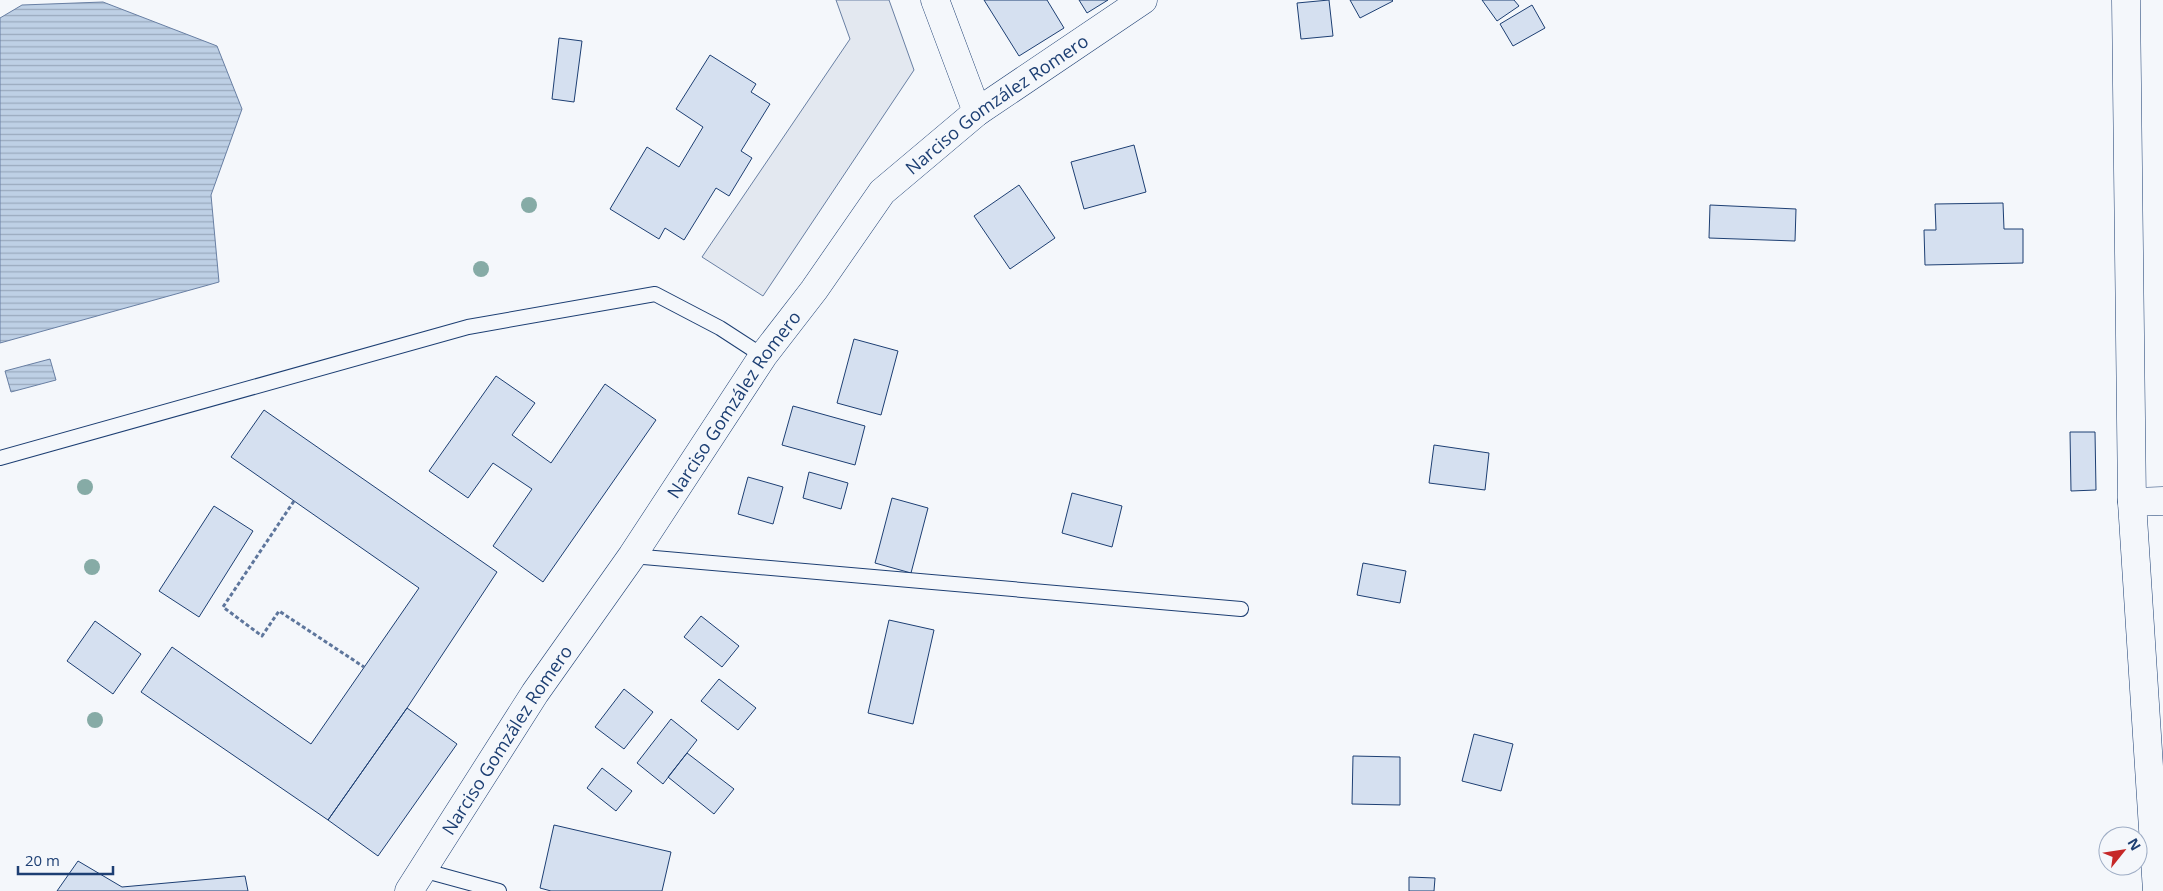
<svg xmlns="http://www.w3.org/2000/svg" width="2163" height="891" viewBox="0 0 2163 891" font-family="'Open Sans',sans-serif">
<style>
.parking{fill:#e3e8f0;stroke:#687fa3}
.water{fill:url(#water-rules);stroke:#687fa3}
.building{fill:#d5e0f0;stroke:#1d3f73}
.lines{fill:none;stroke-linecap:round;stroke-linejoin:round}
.service-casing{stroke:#1d3f73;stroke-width:16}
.minor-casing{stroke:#1d3f73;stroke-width:29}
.path{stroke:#5e769c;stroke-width:3;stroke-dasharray:4 2.5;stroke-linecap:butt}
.service{stroke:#f4f7fb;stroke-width:14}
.minor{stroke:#f4f7fb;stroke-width:28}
.tree{fill:#86aba6}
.labels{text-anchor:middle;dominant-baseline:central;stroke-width:4;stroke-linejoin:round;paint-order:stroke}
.street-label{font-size:18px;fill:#1d3f73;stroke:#f4f7fb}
</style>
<defs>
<pattern id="water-rules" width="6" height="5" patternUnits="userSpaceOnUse" patternTransform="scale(1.25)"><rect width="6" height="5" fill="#bed0e5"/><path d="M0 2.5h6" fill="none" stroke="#9aaabe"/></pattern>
</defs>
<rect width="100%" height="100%" fill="#f4f7fb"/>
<path class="parking" d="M 836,0 L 889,0 L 914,70 L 763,296 L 702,257 L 850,39 Z"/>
<path class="water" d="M 103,2 L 217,46 L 242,109 L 211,195 L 219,282 L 0,343 L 0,18 L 22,5 Z
M 50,359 L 56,380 L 11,392 L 5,371 Z"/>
<path class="building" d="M 984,0 L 1047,0 L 1064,28 L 1019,56 Z
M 1079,0 L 1108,0 L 1087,13 Z
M 1329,0 L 1333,36 L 1301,39 L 1297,3 Z
M 1350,0 L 1392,0 L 1393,1 L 1360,18 Z
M 1482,0 L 1514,0 L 1519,6 L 1497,21 Z
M 1532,5 L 1545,28 L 1513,46 L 1500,24 Z
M 559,38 L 582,41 L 574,102 L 552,99 Z
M 710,55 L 756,84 L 751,92 L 770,104 L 741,151 L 752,158 L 729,196 L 716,188 L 684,240 L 665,228 L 659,239 L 610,209 L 647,147 L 679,167 L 703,127 L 676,109 Z
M 1134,145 L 1146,192 L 1084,209 L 1071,162 Z
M 1019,185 L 1055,238 L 1010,269 L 974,216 Z
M 2003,203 L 2004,229 L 2023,229 L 2023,263 L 1925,265 L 1924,230 L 1936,230 L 1935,204 Z
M 1710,205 L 1796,209 L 1795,241 L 1709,238 Z
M 854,339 L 898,351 L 881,415 L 837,403 Z
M 496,376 L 535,403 L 512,435 L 551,463 L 605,384 L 656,420 L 543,582 L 493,546 L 532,489 L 493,463 L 468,498 L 429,471 Z
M 793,406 L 865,426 L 855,465 L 782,445 Z
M 264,410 L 497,572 L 407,708 L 328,820 L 141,692 L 172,647 L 311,744 L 419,588 L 231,457 Z
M 2070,432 L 2095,432 L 2096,490 L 2071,491 Z
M 1434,445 L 1489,453 L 1485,490 L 1429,483 Z
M 809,472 L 848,483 L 841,509 L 803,498 Z
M 748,477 L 783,487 L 773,524 L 738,514 Z
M 1072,493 L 1122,506 L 1112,547 L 1062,533 Z
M 892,498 L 928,508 L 911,573 L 875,563 Z
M 214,506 L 253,531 L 199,617 L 159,591 Z
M 1363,563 L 1406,571 L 1400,603 L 1357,595 Z
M 701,616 L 739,646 L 722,667 L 684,637 Z
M 889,620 L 934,630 L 913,724 L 868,713 Z
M 95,621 L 141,654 L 113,694 L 67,661 Z
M 719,679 L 756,708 L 738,730 L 701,701 Z
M 624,689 L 653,712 L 624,749 L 595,727 Z
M 407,708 L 457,744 L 378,856 L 328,820 Z
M 671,719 L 697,740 L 663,784 L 637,763 Z
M 1474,734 L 1513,744 L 1501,791 L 1462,781 Z
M 687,753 L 734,789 L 714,814 L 668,777 Z
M 1353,756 L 1400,757 L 1400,805 L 1352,804 Z
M 602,768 L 632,791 L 616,811 L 587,788 Z
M 554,825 L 671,852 L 662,891 L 551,891 L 540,888 Z
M 78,861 L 122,887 L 245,876 L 248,891 L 57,891 Z
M 1409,877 L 1435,878 L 1434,891 L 1409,891 Z"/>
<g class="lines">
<g class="service-casing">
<path id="service" d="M 0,458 L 468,327 L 655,294 L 720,328 L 763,356
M 632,556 L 1241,609
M 422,870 L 499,891"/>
</g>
<g class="minor-casing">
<g id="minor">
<path d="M 935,0 L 977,112"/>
<path d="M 2126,0 L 2132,502 L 2157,891"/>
<path d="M 2132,502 L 2163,501"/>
<path id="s1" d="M 409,891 L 535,693 L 632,556 L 763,356 L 814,290 L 882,192 L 977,112 L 1143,0"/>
</g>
</g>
<path class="path" d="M 294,501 L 223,607 L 262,636 L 279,611 L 364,667"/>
<use href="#service" class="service"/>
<use href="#minor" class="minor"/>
</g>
<g class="tree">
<circle cx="529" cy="205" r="8"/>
<circle cx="481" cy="269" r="8"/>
<circle cx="85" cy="487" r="8"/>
<circle cx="92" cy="567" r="8"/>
<circle cx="95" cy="720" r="8"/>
</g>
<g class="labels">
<g class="street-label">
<text stroke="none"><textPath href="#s1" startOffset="989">Narciso Gomzález Romero</textPath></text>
<text stroke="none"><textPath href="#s1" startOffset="585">Narciso Gomzález Romero</textPath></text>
<text stroke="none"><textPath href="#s1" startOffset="180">Narciso Gomzález Romero</textPath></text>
</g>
</g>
<g transform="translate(2123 851) rotate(60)"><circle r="24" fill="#f4f7fb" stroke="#9eadc5"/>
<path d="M0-4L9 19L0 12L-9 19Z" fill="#c62828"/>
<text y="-8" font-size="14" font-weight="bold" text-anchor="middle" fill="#1d3f73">N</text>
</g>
<path d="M18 866v8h95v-8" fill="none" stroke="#1d3f73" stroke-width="2.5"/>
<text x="25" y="866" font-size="15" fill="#1d3f73" stroke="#f4f7fb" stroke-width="4" paint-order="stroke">20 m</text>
</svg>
